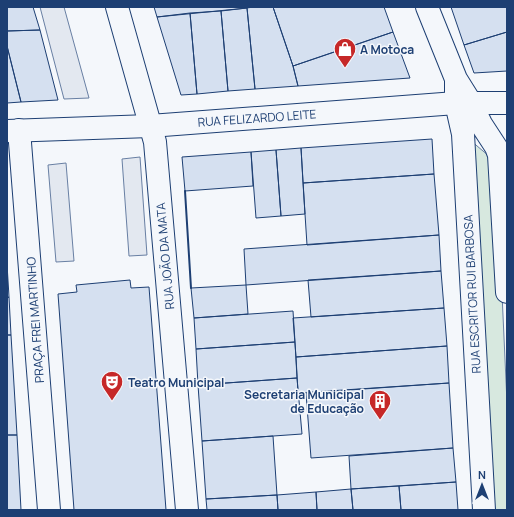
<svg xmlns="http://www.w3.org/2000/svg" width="514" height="517" viewBox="0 0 514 517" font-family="Manrope,sans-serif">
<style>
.park{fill:#d7e8df;stroke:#687fa3}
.parking{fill:#e3e8f0;stroke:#687fa3}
.building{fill:#d5e0f0;stroke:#1d3f73}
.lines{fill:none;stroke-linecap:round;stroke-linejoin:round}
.minor-casing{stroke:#1d3f73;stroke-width:24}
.primary-casing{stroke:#1d3f73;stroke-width:24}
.minor{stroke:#f4f7fb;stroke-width:22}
.primary{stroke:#f4f7fb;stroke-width:22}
.wall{stroke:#1d3f73;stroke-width:2}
.labels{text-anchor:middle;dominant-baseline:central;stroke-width:3;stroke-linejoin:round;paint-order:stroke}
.poi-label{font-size:12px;font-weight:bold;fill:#1d3f73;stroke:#f4f7fb;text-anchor:start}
.street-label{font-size:12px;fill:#1d3f73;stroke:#f4f7fb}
</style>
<rect width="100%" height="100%" fill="#f4f7fb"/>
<path class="park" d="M 470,140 L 496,162 L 507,403 L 507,510 L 490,510 Z"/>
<path class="parking" d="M 40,7 L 64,7 L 89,98 L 64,99 Z
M 140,157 L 147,255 L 129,256 L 122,159 Z
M 66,163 L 74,261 L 56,262 L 48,165 Z"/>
<path class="building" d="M 7,7 L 33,7 L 40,30 L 7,31 Z
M 154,7 L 247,7 L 247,8 L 157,17 Z
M 253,7 L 273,7 L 293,66 L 298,86 L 255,89 L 247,8 Z
M 273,7 L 384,7 L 393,32 L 293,66 Z
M 451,7 L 507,7 L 507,32 L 464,45 Z
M 247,8 L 255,89 L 228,91 L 221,11 Z
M 221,11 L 228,91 L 197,94 L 190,13 Z
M 190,13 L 197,94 L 181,95 L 157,17 Z
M 40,30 L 58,100 L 21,102 L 7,46 L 7,31 Z
M 393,32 L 410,78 L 298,86 L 293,66 Z
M 507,32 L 507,71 L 474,73 L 464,45 Z
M 7,46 L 21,102 L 7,103 Z
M 432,139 L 434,174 L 303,183 L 301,148 Z
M 301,148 L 305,214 L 281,216 L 276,150 Z
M 276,150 L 281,216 L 256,218 L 251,152 Z
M 251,152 L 253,186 L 185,191 L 182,157 Z
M 434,174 L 439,235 L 307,245 L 303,183 Z
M 439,235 L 441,271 L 246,285 L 244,249 Z
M 7,264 L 9,297 L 7,298 Z
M 441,271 L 444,308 L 311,317 L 308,280 Z
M 130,280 L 131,288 L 149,287 L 166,510 L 74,510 L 58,294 L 77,292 L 76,285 Z
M 246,285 L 248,314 L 194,318 L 191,288 Z
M 9,297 L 11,335 L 7,335 L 7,298 Z
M 444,308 L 447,346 L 296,357 L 293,318 Z
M 293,311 L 295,342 L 196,349 L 194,318 Z
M 7,335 L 11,335 L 17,435 L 7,435 Z
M 295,342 L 297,378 L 198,385 L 196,349 Z
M 447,346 L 449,383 L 298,393 L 296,357 Z
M 297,378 L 302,434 L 202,441 L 198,385 Z
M 449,383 L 453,448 L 311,458 L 306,393 Z
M 7,435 L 17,435 L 21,510 L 7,510 Z
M 273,436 L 277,495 L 206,499 L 202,441 Z
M 453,448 L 456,482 L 351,489 L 349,456 Z
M 456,482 L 458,510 L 401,510 L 399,486 Z
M 399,486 L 401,510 L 353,510 L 351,489 Z
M 351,489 L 353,510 L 317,510 L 316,492 Z
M 316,492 L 317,510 L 278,510 L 277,495 Z
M 277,495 L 278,510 L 207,510 L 206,499 Z"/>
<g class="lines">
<g class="minor-casing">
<path id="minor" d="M 117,7 L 155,142 L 187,510
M 427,7 L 456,79 L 471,103 L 481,124 L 496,147 L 499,155 L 507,292
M 456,79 L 456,103 L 463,134 L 484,510
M 19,130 L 49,510"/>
</g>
<g class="primary-casing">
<path id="primary" d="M 7,131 L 150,126 L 456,103 L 507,103"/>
</g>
<use href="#minor" class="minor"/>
<use href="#primary" class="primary"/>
<path class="wall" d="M 185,191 L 191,288"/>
</g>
<defs>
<g id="shop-pin" transform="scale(1.15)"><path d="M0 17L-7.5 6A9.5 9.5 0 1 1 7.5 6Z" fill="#c62828" stroke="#f4f7fb"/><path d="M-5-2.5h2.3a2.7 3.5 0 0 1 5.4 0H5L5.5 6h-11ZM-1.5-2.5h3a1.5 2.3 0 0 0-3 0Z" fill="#fff"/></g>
<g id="theatre-pin" transform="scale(1.15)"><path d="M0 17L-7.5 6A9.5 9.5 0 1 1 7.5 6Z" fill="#c62828" stroke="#f4f7fb"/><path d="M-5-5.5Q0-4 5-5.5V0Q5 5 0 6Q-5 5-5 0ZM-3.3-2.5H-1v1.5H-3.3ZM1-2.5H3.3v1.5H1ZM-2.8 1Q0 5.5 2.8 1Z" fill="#fff"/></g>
<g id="building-pin" transform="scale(1.15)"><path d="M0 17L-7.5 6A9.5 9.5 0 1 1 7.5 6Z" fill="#c62828" stroke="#f4f7fb"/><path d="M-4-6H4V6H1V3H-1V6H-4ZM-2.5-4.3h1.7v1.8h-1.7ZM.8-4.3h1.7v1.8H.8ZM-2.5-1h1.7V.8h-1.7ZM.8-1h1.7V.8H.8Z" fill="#fff"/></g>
</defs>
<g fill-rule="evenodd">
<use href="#shop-pin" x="345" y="49"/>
<use href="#theatre-pin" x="112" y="382"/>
<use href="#building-pin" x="380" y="401"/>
</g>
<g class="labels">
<g class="poi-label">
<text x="360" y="49">A Motoca</text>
<text x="128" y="382">Teatro Municipal</text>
<text x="364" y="394" text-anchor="end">Secretaria Municipal<tspan x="364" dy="14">de Educação</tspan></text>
</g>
<g class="street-label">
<text transform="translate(257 118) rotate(-4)">RUA FELIZARDO LEITE</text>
<text transform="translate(165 256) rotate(-95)">RUA JOÃO DA MATA</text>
<text transform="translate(472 294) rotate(-93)">RUA ESCRITOR RUI BARBOSA</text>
<text transform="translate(35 320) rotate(-94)">PRAÇA FREI MARTINHO</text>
</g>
</g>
<rect width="514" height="517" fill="none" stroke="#1d3f73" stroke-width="16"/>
<g transform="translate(482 485)" stroke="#f4f7fb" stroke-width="3" paint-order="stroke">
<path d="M0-3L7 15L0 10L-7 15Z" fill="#1d3f73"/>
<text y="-6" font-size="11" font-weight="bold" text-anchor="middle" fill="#1d3f73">N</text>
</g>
</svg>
